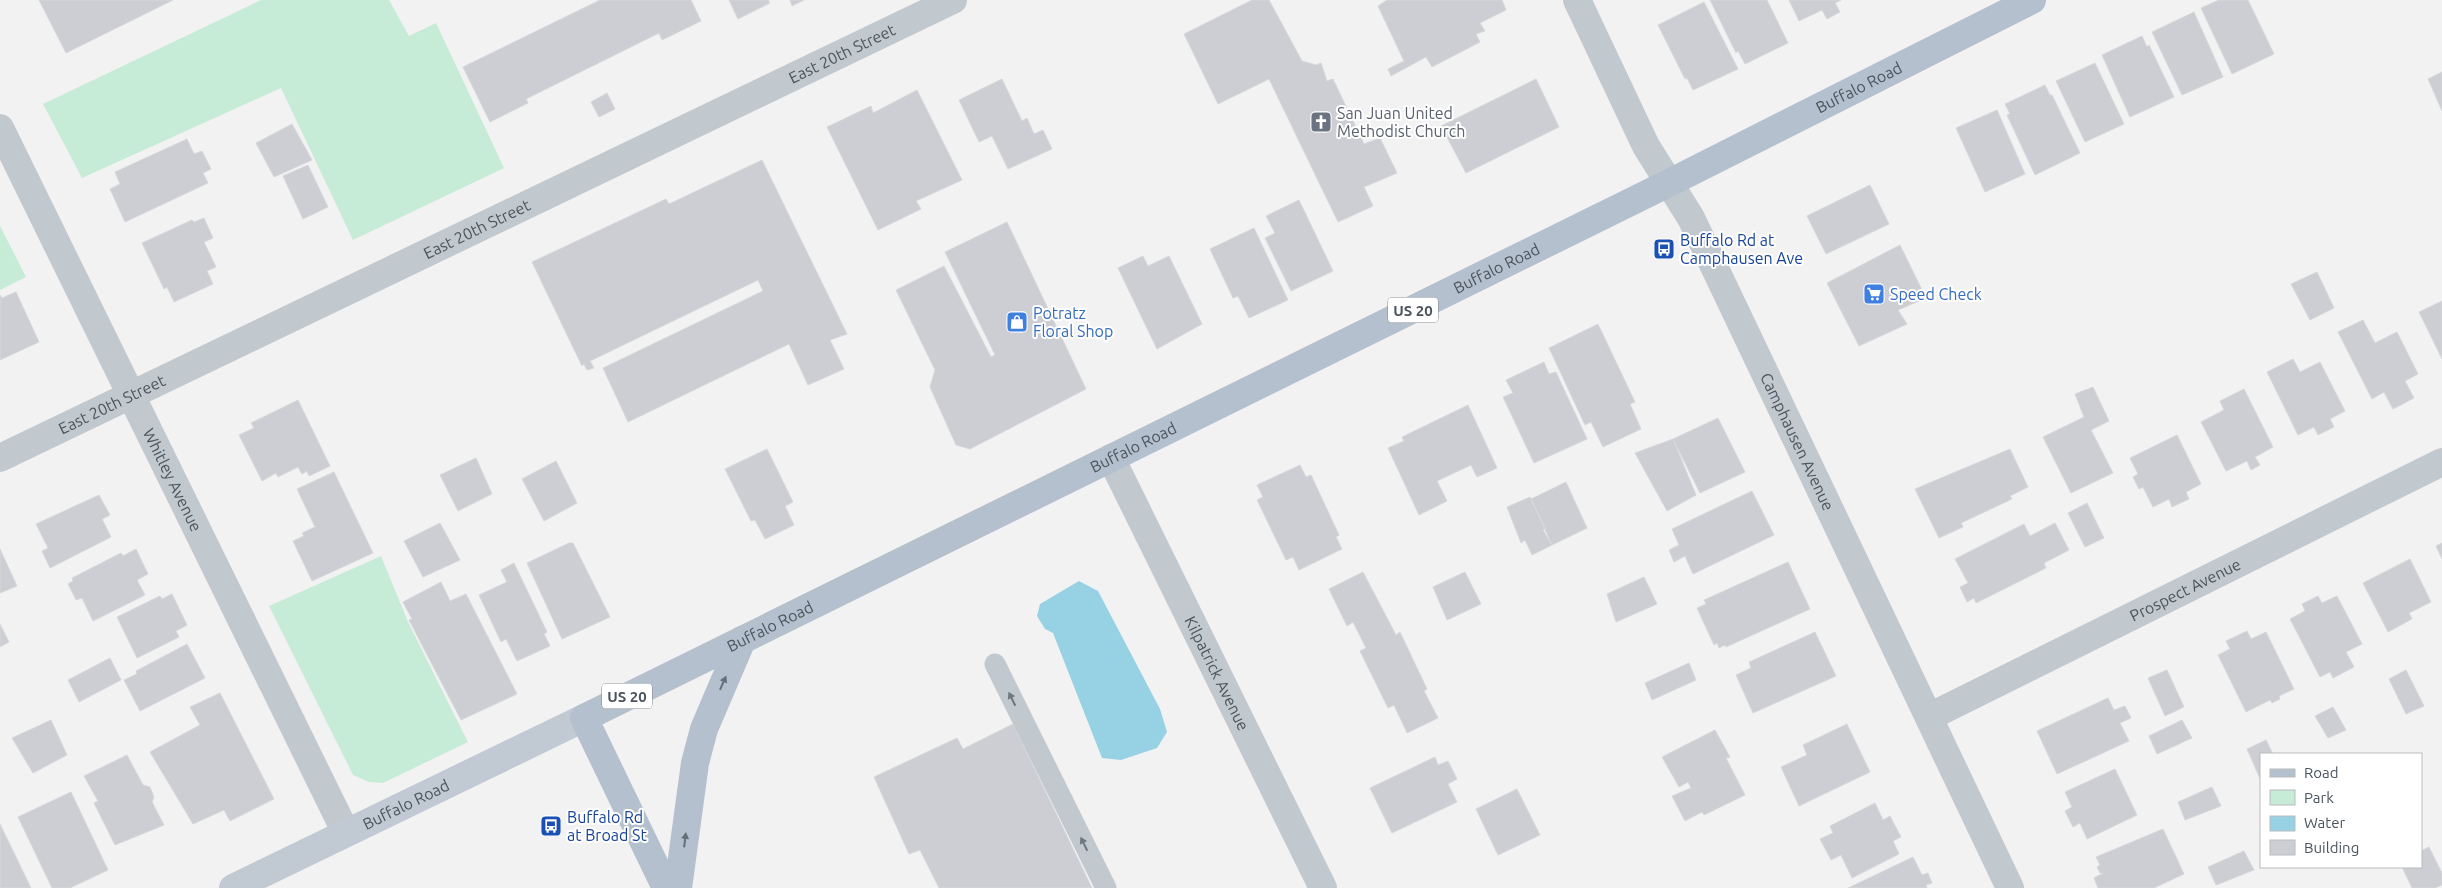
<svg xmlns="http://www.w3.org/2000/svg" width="2442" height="888" viewBox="0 0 2442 888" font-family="Ubuntu,sans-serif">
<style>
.green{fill:#c6ebd6}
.water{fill:#97d1e4}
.building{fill:#ccced3;stroke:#d6d8dc}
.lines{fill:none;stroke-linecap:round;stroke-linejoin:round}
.service{stroke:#c1c8ce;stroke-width:21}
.minor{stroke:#c1c8ce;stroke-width:28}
.secondary{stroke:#c1c9d3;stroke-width:28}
.primary{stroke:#b4c0cd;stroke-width:28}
.oneway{fill:#656f79}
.oneway2{fill:#6e777f}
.labels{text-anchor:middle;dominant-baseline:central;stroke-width:4;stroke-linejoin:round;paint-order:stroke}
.shield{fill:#fff;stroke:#81878e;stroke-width:1}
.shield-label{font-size:15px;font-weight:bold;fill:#4b545d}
.street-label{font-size:16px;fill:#4b545d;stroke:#fff}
.worship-label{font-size:16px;fill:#5b616d;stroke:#fff;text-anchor:start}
.transit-label{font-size:16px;fill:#164399;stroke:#fff;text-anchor:start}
.shop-label{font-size:16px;fill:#366cbe;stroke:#fff;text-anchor:start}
</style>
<rect width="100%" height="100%" fill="#f3f2f2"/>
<path class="green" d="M 261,0 L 389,0 L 409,36 L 436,23 L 504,168 L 353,240 L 281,88 L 82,178 L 43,104 Z
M 0,226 L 26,277 L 0,290 Z
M 381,556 L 408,622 L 468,742 L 383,783 L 369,782 L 353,775 L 269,606 Z"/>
<path class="water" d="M 1079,581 L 1098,591 L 1160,709 L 1167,732 L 1157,748 L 1121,760 L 1102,758 L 1053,633 L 1045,629 L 1037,616 L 1040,604 Z"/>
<path class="building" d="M 39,0 L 173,0 L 66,53 Z
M 600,0 L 691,0 L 701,21 L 662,40 L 659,33 L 526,99 L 528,103 L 490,122 L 463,67 Z
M 729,0 L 768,0 L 770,3 L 738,19 Z
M 790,0 L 804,0 L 792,6 Z
M 1252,0 L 1269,0 L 1302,61 L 1316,65 L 1321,63 L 1327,81 L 1333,79 L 1364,144 L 1380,138 L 1397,173 L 1364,187 L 1373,206 L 1338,222 L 1269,79 L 1218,104 L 1184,34 Z
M 1387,0 L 1502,0 L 1506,10 L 1480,23 L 1485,31 L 1476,34 L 1480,42 L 1432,67 L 1426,57 L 1391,76 L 1388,69 L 1404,61 L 1378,6 Z
M 1710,0 L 1767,0 L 1788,43 L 1745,64 L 1738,51 L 1736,53 Z
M 1789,0 L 1841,0 L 1835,3 L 1840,12 L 1827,19 L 1822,10 L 1799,21 Z
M 2219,0 L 2248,0 L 2274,54 L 2232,74 L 2201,8 Z
M 1704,2 L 1738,69 L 1693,90 L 1687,78 L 1685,79 L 1658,25 Z
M 2194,12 L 2223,77 L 2182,95 L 2152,32 Z
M 2142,36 L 2147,47 L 2149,45 L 2174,97 L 2130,117 L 2102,55 Z
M 2095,63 L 2124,124 L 2085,142 L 2056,81 Z
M 2442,72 L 2442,111 L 2428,79 Z
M 1002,79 L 1022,121 L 1027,118 L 1034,134 L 1043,130 L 1052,149 L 1008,169 L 992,136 L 979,142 L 959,100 Z
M 1536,79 L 1559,127 L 1466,173 L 1441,126 Z
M 2045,85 L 2050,95 L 2052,95 L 2080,153 L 2035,175 L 2007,115 L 2010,114 L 2005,104 Z
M 917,90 L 962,180 L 916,201 L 921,209 L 878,230 L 827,127 L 871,106 L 873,113 Z
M 607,93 L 615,109 L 599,117 L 591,102 Z
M 1997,110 L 2025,174 L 1985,192 L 1956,128 Z
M 292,124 L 312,160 L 274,177 L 256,143 Z
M 187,139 L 194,154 L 202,151 L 211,169 L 203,173 L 208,183 L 125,222 L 110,189 L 120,184 L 115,172 Z
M 762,160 L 847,334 L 830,340 L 844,369 L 808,385 L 789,344 L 628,422 L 603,368 L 763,291 L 758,280 L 590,361 L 594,368 L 587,370 L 584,364 L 582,366 L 532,262 L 666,199 L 669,204 Z
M 308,165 L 328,207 L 303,219 L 283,176 Z
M 1870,185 L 1889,224 L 1826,254 L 1807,216 Z
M 1299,200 L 1333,271 L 1291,291 L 1265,238 L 1275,233 L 1266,216 Z
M 204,218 L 213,238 L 204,242 L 216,267 L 207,271 L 213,284 L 174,302 L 167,287 L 164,289 L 142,243 L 192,220 L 194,222 Z
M 1007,222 L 1086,389 L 970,449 L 956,445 L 930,387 L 935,370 L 896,290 L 944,266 L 991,357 L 995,355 L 945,252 Z
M 1254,228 L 1288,300 L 1249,318 L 1238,296 L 1233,298 L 1210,249 Z
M 1900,245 L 1926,298 L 1898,310 L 1907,324 L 1859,346 L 1827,283 Z
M 1143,256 L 1148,266 L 1169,256 L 1202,324 L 1157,349 L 1118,268 Z
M 2317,272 L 2334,308 L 2310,320 L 2291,284 Z
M 16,292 L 39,342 L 0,360 L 0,295 L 2,298 Z
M 2442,301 L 2442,359 L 2419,312 Z
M 2363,320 L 2375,343 L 2397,332 L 2418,374 L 2405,381 L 2414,398 L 2393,409 L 2384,392 L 2372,399 L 2338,332 Z
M 1598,324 L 1635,402 L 1630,404 L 1641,429 L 1603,447 L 1591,422 L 1585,425 L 1549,348 Z
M 2293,359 L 2300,372 L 2320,362 L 2345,411 L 2330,419 L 2334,427 L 2318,435 L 2314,427 L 2298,435 L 2267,372 Z
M 1544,362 L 1549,374 L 1556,372 L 1587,439 L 1534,463 L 1503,397 L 1513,393 L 1506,380 Z
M 2093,387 L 2109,421 L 2091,430 L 2113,473 L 2071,493 L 2043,437 L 2084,417 L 2075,394 Z
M 2244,389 L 2273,447 L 2255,457 L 2260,465 L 2251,470 L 2247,461 L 2226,471 L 2201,422 L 2224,410 L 2220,401 Z
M 298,400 L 330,466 L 309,476 L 307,471 L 302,474 L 298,467 L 278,477 L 276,473 L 262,481 L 239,435 L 254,428 L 251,423 Z
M 1468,405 L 1497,468 L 1477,477 L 1471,465 L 1437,481 L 1447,501 L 1419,515 L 1388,448 L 1404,441 L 1402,437 Z
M 1718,418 L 1745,472 L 1700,493 L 1673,439 Z
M 2177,435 L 2201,484 L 2186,492 L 2189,499 L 2172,507 L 2169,499 L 2153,507 L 2143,487 L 2139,489 L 2133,477 L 2138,474 L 2130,458 Z
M 1673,439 L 1696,495 L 1667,511 L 1635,453 Z
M 767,449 L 793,502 L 785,506 L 794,525 L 765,539 L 755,520 L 751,521 L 725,469 Z
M 2010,449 L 2028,487 L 2010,496 L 2012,499 L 1961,523 L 1963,527 L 1939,538 L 1915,489 Z
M 476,458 L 492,494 L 458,511 L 440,475 Z
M 556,461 L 577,503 L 544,521 L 522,479 Z
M 1300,465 L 1306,477 L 1311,475 L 1339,535 L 1336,537 L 1342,549 L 1299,570 L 1293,557 L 1286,560 L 1257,500 L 1263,497 L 1257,485 Z
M 334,472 L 373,553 L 312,581 L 293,541 L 304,536 L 302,533 L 315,527 L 297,489 Z
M 1566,482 L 1587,528 L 1552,545 L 1531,499 Z
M 1752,491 L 1774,535 L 1693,574 L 1685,556 L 1674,562 L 1669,550 L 1679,545 L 1672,529 Z
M 99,495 L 110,515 L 102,519 L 111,537 L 50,568 L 42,551 L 48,548 L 36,524 Z
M 1530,497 L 1546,529 L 1543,530 L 1552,545 L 1532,555 L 1525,540 L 1521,543 L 1507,507 Z
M 2087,503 L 2104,538 L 2085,547 L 2068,513 Z
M 440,523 L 460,560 L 423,577 L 404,541 Z
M 2055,523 L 2069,550 L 2044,563 L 2046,568 L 1976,603 L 1974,598 L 1967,602 L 1960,587 L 1968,583 L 1955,559 L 2024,524 L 2030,536 Z
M 569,543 L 573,543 L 610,617 L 562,639 L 527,563 Z
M 2442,543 L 2442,559 L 2436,546 Z
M 0,549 L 17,586 L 0,593 Z
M 136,549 L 148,574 L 137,580 L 145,595 L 93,621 L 82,598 L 76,600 L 68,584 L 73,581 L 72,578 L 121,553 L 123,556 Z
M 2410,559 L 2431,602 L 2409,613 L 2412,619 L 2388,632 L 2363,583 Z
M 1788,562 L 1810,609 L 1726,647 L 1725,645 L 1719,648 L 1717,643 L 1714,645 L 1697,608 L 1706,604 L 1704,600 Z
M 514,563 L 547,632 L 544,634 L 550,646 L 517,661 L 506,639 L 501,642 L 479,595 L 507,582 L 501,570 Z
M 1363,572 L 1396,635 L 1400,632 L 1427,689 L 1424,691 L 1438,718 L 1407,733 L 1394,705 L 1388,708 L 1360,651 L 1366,648 L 1353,622 L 1347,626 L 1329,589 Z
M 1465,572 L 1481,604 L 1447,620 L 1433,587 Z
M 1644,577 L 1657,604 L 1616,622 L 1607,594 Z
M 441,582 L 450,601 L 466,594 L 517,694 L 461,720 L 409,620 L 412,619 L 403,602 Z
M 172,594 L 187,625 L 176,631 L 179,637 L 137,658 L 117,617 L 160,596 L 162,599 Z
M 2318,596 L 2322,603 L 2337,596 L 2362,644 L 2346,652 L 2354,667 L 2333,678 L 2330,672 L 2320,677 L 2290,619 L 2305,611 L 2302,604 Z
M 0,624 L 9,642 L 0,647 Z
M 2247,631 L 2251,639 L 2266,632 L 2294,689 L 2279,696 L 2280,699 L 2272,703 L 2270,700 L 2246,712 L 2218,655 L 2230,649 L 2226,641 Z
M 1815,632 L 1836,676 L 1753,713 L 1736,675 L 1751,668 L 1749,662 Z
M 187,644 L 205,678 L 140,711 L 124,680 L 137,674 L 136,671 Z
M 110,658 L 121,680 L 79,702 L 68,680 Z
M 1689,663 L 1696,680 L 1652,700 L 1645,683 Z
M 2167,670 L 2184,707 L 2165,716 L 2148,678 Z
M 2406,670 L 2424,706 L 2406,714 L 2389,679 Z
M 220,693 L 274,799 L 230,821 L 224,810 L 193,824 L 150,752 L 200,725 L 190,707 Z
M 2108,698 L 2114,710 L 2125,706 L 2131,718 L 2120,723 L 2129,741 L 2057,774 L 2037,731 Z
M 2333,707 L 2346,730 L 2328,738 L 2315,716 Z
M 51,720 L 67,755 L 33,773 L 12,738 Z
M 2182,720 L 2192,738 L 2157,754 L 2149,736 Z
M 1013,724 L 1092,888 L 939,888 L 920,850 L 909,854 L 874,777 L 957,738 L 963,749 Z
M 1847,724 L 1870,772 L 1799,806 L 1781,767 L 1807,755 L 1803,745 Z
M 1715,730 L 1730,757 L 1726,758 L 1745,795 L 1704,815 L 1702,812 L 1685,821 L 1672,796 L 1691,788 L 1688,782 L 1679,787 L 1662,757 Z
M 2266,740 L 2273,754 L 2261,754 L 2261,781 L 2247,749 Z
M 127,755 L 143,785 L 150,787 L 154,797 L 152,802 L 164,825 L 115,845 L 94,803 L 98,801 L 84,776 Z
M 1435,757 L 1438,765 L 1448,761 L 1457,779 L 1448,784 L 1457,802 L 1392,833 L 1370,788 Z
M 2115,769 L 2137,815 L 2087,839 L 2080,823 L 2073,827 L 2065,811 L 2072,807 L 2065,792 Z
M 2212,787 L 2221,806 L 2185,820 L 2178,802 Z
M 1517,789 L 1540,835 L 1498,855 L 1476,809 Z
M 71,792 L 108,870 L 70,888 L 52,888 L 18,817 Z
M 1875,803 L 1883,820 L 1890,816 L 1901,837 L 1893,841 L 1899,854 L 1852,878 L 1841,855 L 1831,860 L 1820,839 L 1833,833 L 1830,826 Z
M 0,824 L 31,888 L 0,888 Z
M 2163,829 L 2184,874 L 2154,888 L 2098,888 L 2094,878 L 2103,873 L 2100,873 L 2097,867 L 2100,865 L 2096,857 Z
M 2429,847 L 2442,873 L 2442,885 L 2435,888 L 2412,888 L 2402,867 L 2421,867 L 2421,851 Z
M 2244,851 L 2254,870 L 2216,885 L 2208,867 Z
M 1913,857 L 1922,875 L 1928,873 L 1932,883 L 1926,885 L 1927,888 L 1848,888 Z"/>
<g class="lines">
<path class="service" d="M 995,664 L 1106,888"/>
<g class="minor">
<path id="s1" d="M 1577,0 L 1646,146 L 1691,218 L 2010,888"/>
<path id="s2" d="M 0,128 L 346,833"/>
<path id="s3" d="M 0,458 L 953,0"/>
<path id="s4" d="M 1111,458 L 1323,888"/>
<path id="s5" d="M 1929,717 L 2442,462"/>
</g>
<path class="secondary" id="s6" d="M 233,888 L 584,718"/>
<g class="primary">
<path id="s7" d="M 666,888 L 584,718 L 1669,183 L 2032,0"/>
<path d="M 678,888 L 695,763 L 704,729 L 742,640"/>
</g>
</g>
<defs><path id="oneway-solid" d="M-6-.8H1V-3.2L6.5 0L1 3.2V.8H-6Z" transform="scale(1.25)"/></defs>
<g class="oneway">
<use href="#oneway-solid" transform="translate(723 683) rotate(-66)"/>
<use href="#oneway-solid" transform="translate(685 840) rotate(-83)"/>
</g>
<g class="oneway2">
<use href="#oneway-solid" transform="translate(1012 699) rotate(-116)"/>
<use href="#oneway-solid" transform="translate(1084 844) rotate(-116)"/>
</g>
<defs>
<g id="church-square" transform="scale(1.125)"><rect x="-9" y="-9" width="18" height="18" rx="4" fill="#6b7280" stroke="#fff"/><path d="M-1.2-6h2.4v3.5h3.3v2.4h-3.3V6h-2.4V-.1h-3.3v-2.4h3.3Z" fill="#fff"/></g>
<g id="bus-square" transform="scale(1.125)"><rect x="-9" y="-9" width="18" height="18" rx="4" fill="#1a4fb4" stroke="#fff"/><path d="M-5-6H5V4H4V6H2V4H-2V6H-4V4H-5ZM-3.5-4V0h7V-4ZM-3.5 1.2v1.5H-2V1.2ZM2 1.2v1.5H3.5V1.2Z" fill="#fff"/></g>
<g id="supermarket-square" transform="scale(1.125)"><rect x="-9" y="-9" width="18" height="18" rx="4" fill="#3f7fe0" stroke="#fff"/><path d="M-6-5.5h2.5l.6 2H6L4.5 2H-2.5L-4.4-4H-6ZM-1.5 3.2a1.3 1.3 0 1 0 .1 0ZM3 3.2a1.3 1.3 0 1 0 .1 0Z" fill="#fff"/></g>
<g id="shop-square" transform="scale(1.125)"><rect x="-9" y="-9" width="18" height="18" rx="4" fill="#3f7fe0" stroke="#fff"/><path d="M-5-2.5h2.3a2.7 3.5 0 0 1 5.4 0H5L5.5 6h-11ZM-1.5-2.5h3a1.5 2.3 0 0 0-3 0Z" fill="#fff"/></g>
</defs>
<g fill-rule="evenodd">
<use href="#church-square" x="1321" y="122"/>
<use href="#bus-square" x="1664" y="249"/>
<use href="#supermarket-square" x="1874" y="294"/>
<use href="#shop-square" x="1017" y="322"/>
<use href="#bus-square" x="551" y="826"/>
</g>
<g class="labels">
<g class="shield">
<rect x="1388" y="297.5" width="50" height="25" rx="4"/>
<rect x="602" y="683.5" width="50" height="25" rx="4"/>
</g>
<g class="shield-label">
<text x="1413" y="310">US 20</text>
<text x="627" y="696">US 20</text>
</g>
<g class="street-label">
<text stroke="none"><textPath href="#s3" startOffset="934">East 20th Street</textPath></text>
<text stroke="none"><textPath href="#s7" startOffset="1611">Buffalo Road</textPath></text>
<text stroke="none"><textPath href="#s3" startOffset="529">East 20th Street</textPath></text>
<text stroke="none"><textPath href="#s7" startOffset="1206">Buffalo Road</textPath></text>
<text stroke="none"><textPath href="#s3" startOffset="124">East 20th Street</textPath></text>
<text stroke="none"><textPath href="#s1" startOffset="494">Camphausen Avenue</textPath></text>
<text stroke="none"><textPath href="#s7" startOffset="801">Buffalo Road</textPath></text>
<text stroke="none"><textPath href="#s2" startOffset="392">Whitley Avenue</textPath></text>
<text stroke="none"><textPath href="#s5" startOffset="286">Prospect Avenue</textPath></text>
<text stroke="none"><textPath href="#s7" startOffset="396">Buffalo Road</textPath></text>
<text stroke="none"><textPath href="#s4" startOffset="240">Kilpatrick Avenue</textPath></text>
<text stroke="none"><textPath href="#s6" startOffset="192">Buffalo Road</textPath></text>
</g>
<g class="worship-label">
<text x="1337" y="113">San Juan United<tspan x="1337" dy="18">Methodist Church</tspan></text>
</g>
<g class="transit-label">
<text x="1680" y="240">Buffalo Rd at<tspan x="1680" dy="18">Camphausen Ave</tspan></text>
<text x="567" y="817">Buffalo Rd<tspan x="567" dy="18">at Broad St</tspan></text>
</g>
<g class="shop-label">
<text x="1890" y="294">Speed Check</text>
<text x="1033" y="313">Potratz<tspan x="1033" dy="18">Floral Shop</tspan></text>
</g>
</g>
<rect x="2260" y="753" width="162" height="115" fill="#ffffff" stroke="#b7bbbe"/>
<rect x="2270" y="769" width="25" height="8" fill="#b4c0cd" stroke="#b7bbbe"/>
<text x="2304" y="778" font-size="15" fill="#4b545d">Road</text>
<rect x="2270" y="790" width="25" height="15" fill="#c6ebd6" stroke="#b7bbbe"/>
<text x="2304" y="803" font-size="15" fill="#4b545d">Park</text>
<rect x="2270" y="816" width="25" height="15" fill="#97d1e4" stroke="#b7bbbe"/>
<text x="2304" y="828" font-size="15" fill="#4b545d">Water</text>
<rect x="2270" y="840" width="25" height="15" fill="#ccced3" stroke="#b7bbbe"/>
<text x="2304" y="853" font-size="15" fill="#4b545d">Building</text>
</svg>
